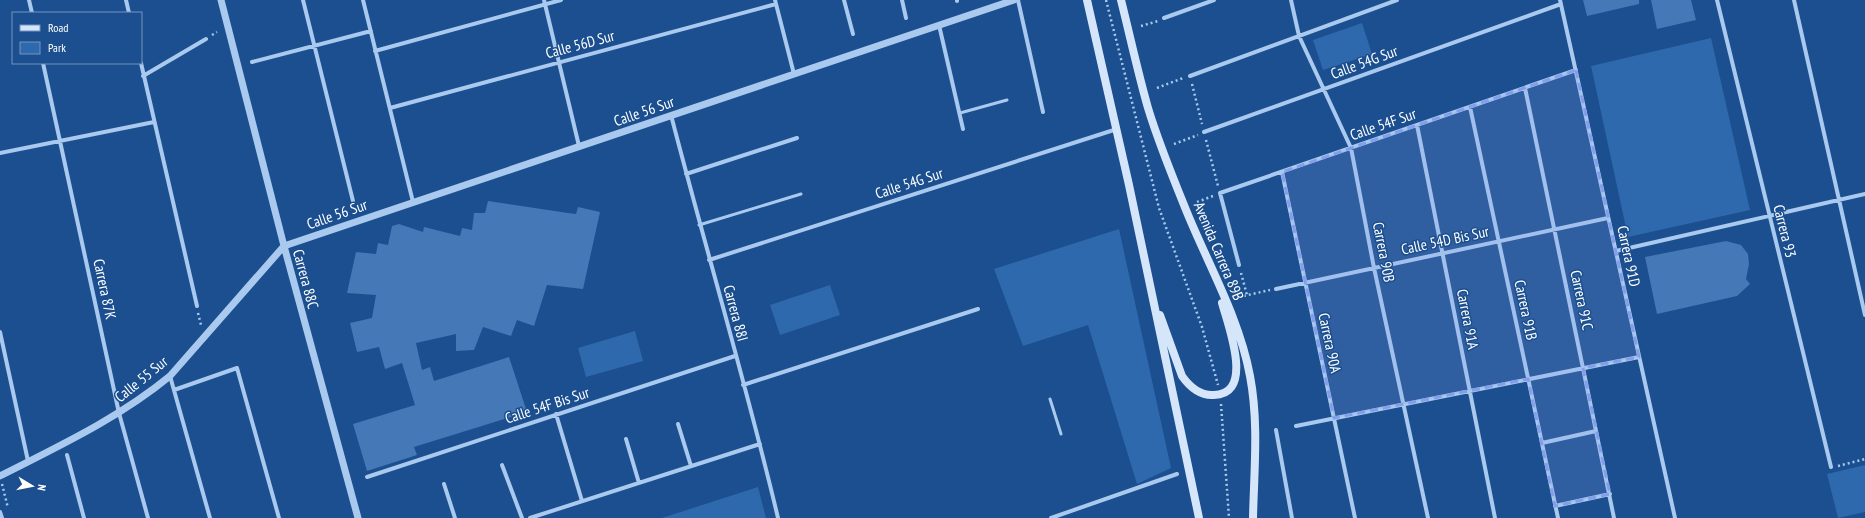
<svg xmlns="http://www.w3.org/2000/svg" width="1865" height="518" viewBox="0 0 1865 518" font-family="'PT Sans Narrow',sans-serif">
<style>
.green{fill:#2e69ad}
.building{fill:#4478b7}
.lines{fill:none;stroke-linecap:round;stroke-linejoin:round}
.path{stroke:#a9c9ee;stroke-width:2.5;stroke-dasharray:2 3;stroke-linecap:butt}
.service{stroke:#a9c9ee;stroke-width:3}
.minor{stroke:#a9c9ee;stroke-width:4}
.tertiary{stroke:#a9c9ee;stroke-width:7}
.secondary{stroke:#d6e6fa;stroke-width:8}
.marked{fill:#839eea;fill-opacity:0.2;stroke:#839eea;stroke-width:3;stroke-dasharray:8 5;stroke-linejoin:round}
.labels{text-anchor:middle;dominant-baseline:central;stroke-width:3;stroke-linejoin:round;paint-order:stroke}
.street-label{font-size:15px;fill:#fff;stroke:#1b4f8f}
</style>
<rect width="100%" height="100%" fill="#1b4f8f"/>
<path class="green" d="M 1362,23 L 1372,54 L 1323,70 L 1313,40 Z
M 1711,38 L 1750,210 L 1628,237 L 1591,66 Z
M 1119,229 L 1171,468 L 1137,484 L 1088,325 L 1023,346 L 994,269 Z
M 830,285 L 840,315 L 780,335 L 770,305 Z
M 635,331 L 643,361 L 586,377 L 578,348 Z
M 1865,465 L 1865,512 L 1838,518 L 1827,474 Z
M 758,487 L 766,518 L 662,518 Z"/>
<path class="building" d="M 1583,0 L 1639,0 L 1639,4 L 1587,16 Z
M 1651,0 L 1691,0 L 1696,20 L 1657,29 Z
M 488,201 L 568,213 L 576,214 L 578,207 L 600,212 L 583,289 L 547,285 L 534,326 L 517,320 L 511,336 L 483,327 L 474,350 L 456,351 L 456,334 L 416,343 L 422,370 L 430,367 L 434,381 L 509,357 L 527,412 L 414,447 L 417,455 L 367,471 L 353,424 L 415,405 L 402,363 L 385,369 L 379,347 L 357,352 L 350,323 L 372,318 L 376,295 L 347,293 L 356,252 L 376,254 L 378,243 L 388,245 L 392,226 L 399,224 L 423,232 L 424,227 L 460,236 L 462,228 L 472,230 L 474,213 L 485,213 Z
M 1726,241 L 1741,245 L 1748,254 L 1749,264 L 1746,279 L 1750,284 L 1737,296 L 1657,314 L 1645,257 Z"/>
<g class="lines">
<path class="path" d="M 1106,0 L 1159,208 L 1202,327 L 1218,385
M 1141,26 L 1158,21
M 212,35 L 217,32
M 1192,84 L 1202,124
M 1157,88 L 1183,78
M 1206,140 L 1218,186
M 1174,144 L 1198,135
M 1197,202 L 1213,196
M 1241,273 L 1247,295
M 1239,297 L 1270,290
M 198,313 L 201,325
M 1221,404 L 1229,518
M 1838,466 L 1865,459
M 2,484 L 8,508"/>
<path class="service" d="M 960,113 L 1007,100
M 699,225 L 801,194
M 1050,399 L 1061,434"/>
<path class="minor" d="M 29,0 L 32,13
M 126,0 L 129,13
M 303,0 L 353,201
M 363,0 L 413,202
M 544,0 L 579,146
M 775,0 L 794,74
M 844,0 L 853,34
M 902,0 L 906,18
M 957,0 L 957,1
M 1018,0 L 1043,112
M 1291,0 L 1299,36 L 1351,148 L 1374,268 L 1428,518
M 1560,0 L 1675,518
M 1717,0 L 1831,467
M 1794,0 L 1865,315
M 1164,18 L 1214,0
M 939,25 L 963,129
M 375,51 L 561,0
M 252,62 L 371,31
M 43,63 L 119,413 L 148,518
M 141,63 L 197,306
M 143,76 L 206,39
M 1190,76 L 1397,0
M 1525,88 L 1614,518
M 1470,107 L 1558,518
M 390,108 L 776,4
M 671,115 C 706,250 746,383 778,518
M 1417,125 L 1495,518
M 1204,132 L 1561,4
M 0,153 L 154,122
M 1282,172 L 1355,518
M 686,174 L 797,138
M 1616,251 L 1865,194
M 709,260 L 1117,129
M 1239,265 L 1220,193 L 1576,70
M 1276,289 L 1608,218
M 0,332 L 28,461
M 170,376 L 210,518
M 743,385 L 978,309
M 174,390 L 237,368 L 279,518
M 556,414 L 582,501
M 678,424 L 691,466
M 1296,426 L 1639,357
M 1276,430 L 1292,518
M 626,439 L 639,483
M 1542,443 L 1596,431
M 67,455 L 84,518
M 502,465 L 522,518
M 367,477 L 735,356
M 444,484 L 455,518
M 1555,506 L 1610,494
M 0,512 L 2,518
M 530,518 L 760,444
M 1051,518 L 1177,474"/>
<path class="tertiary" d="M 221,0 L 284,246 L 358,518
M 284,246 L 1014,0
M 0,476 C 59,446 119,418 170,376 L 284,246"/>
<path class="secondary" d="M 1087,0 L 1129,185 L 1199,518
M 1121,0 C 1130,36 1138,73 1148,108 C 1158,141 1171,173 1184,205 C 1206,261 1239,316 1250,376 C 1259,423 1254,471 1253,518
M 1160,315 L 1182,376 C 1189,386 1198,395 1212,395 C 1256,397 1228,325 1222,303"/>
</g>
<path class="marked" d="M 1576,70 L 1639,357 L 1583,368 L 1610,494 L 1555,506 L 1528,379 L 1334,418 L 1282,172 Z"/>
<g class="labels">
<g class="street-label">
<text transform="translate(580 44) rotate(-15)">Calle 56D Sur</text>
<text transform="translate(1364 62) rotate(-20)">Calle 54G Sur</text>
<text transform="translate(644 111) rotate(-19)">Calle 56 Sur</text>
<text transform="translate(1383 124) rotate(-19)">Calle 54F Sur</text>
<text transform="translate(909 183) rotate(-18)">Calle 54G Sur</text>
<text transform="translate(337 214) rotate(-19)">Calle 56 Sur</text>
<text transform="translate(1785 231) rotate(76)">Carrera 93</text>
<text transform="translate(1445 240) rotate(-12)">Calle 54D Bis Sur</text>
<text transform="translate(1219 251) rotate(67)">Avenida Carrera 89B</text>
<text transform="translate(1384 252) rotate(79)">Carrera 90B</text>
<text transform="translate(1629 256) rotate(78)">Carrera 91D</text>
<text transform="translate(306 279) rotate(75)">Carrera 88C</text>
<text transform="translate(105 289) rotate(78)">Carrera 87K</text>
<text transform="translate(1582 300) rotate(78)">Carrera 91C</text>
<text transform="translate(1526 310) rotate(78)">Carrera 91B</text>
<text transform="translate(736 313) rotate(75)">Carrera 88I</text>
<text transform="translate(1468 319) rotate(79)">Carrera 91A</text>
<text transform="translate(1330 343) rotate(78)">Carrera 90A</text>
<text transform="translate(141 379) rotate(-39)">Calle 55 Sur</text>
<text transform="translate(547 405) rotate(-18)">Calle 54F Bis Sur</text>
</g>
</g>
<rect x="12" y="12" width="130" height="52" fill="#1b4f8f" stroke="#7695bc"/>
<rect x="20" y="25" width="20" height="6" fill="#d6e6fa" stroke="#7695bc"/>
<text x="48" y="32" font-size="12" fill="#ffffff">Road</text>
<rect x="20" y="42" width="20" height="12" fill="#2e69ad" stroke="#7695bc"/>
<text x="48" y="52" font-size="12" fill="#ffffff">Park</text>
<g transform="translate(32 486) rotate(100)" stroke="#1b4f8f" stroke-width="3" paint-order="stroke">
<path d="M0-3L7 15L0 10L-7 15Z" fill="#ffffff"/>
<text y="-6" font-size="11" font-weight="bold" text-anchor="middle" fill="#ffffff">N</text>
</g>
</svg>
